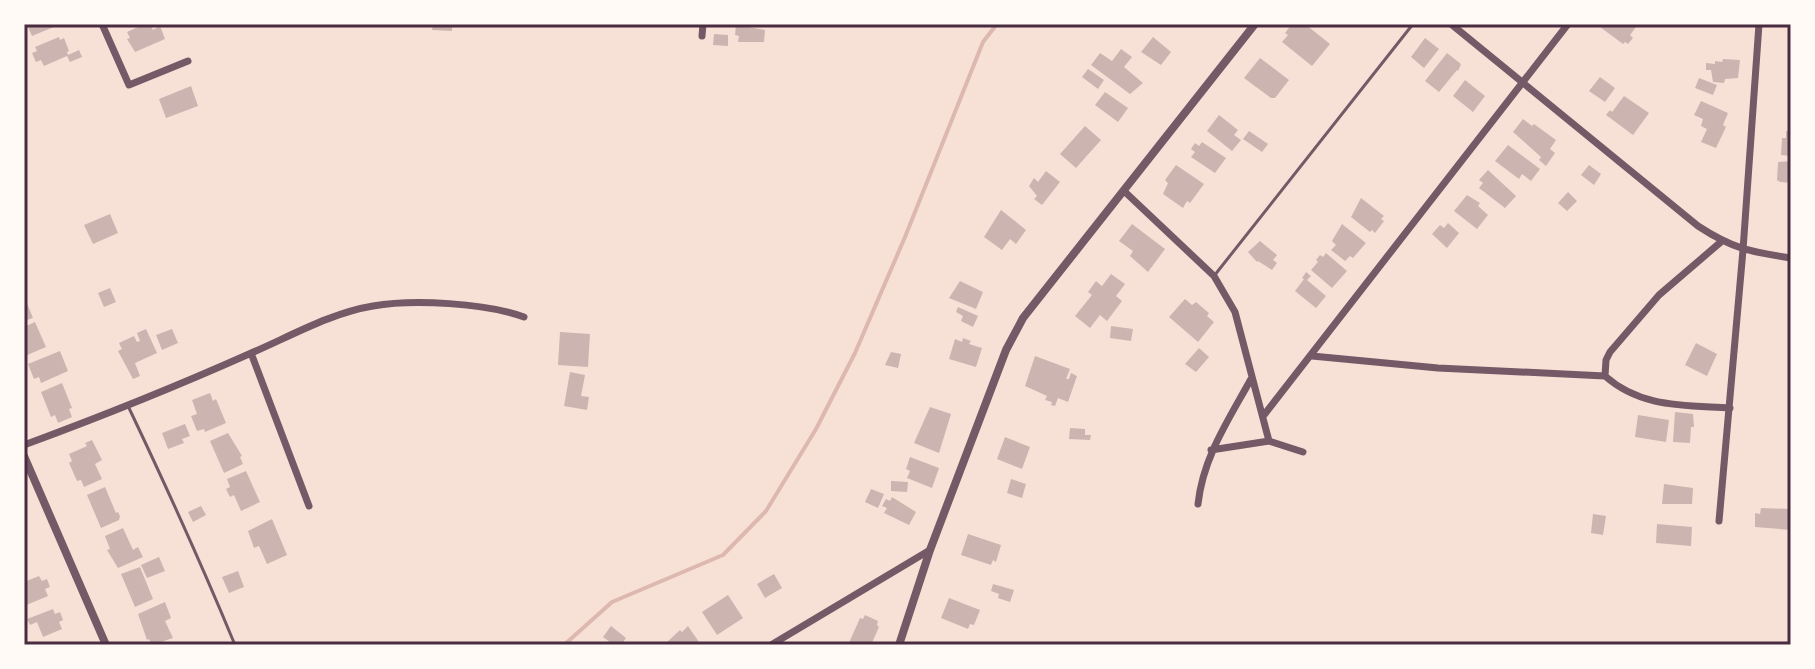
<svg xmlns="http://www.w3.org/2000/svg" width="1815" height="669" viewBox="0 0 1815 669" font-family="Commissioner,sans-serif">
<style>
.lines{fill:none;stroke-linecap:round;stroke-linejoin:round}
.stream{stroke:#dcb8b0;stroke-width:4}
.building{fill:#ccb4b1}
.service{stroke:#755966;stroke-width:3}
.minor{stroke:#755966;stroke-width:7}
.tertiary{stroke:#755966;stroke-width:8}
.neatline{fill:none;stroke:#4a2c40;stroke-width:3}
</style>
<rect width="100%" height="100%" fill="#f7e1d7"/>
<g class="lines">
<path class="stream" d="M 564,645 L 612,602 L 723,555 L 766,511 L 816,429 L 855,353 L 905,237 L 983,42 L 997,24"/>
</g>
<path class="building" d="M 24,24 L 61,24 L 32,36 L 28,27 L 26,28 Z
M 145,24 L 150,24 L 153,30 L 160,26 L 165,39 L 135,52 L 127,39 L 130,38 L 127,32 Z
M 433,24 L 452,24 L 452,31 L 432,30 Z
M 1292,24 L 1305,24 L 1330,44 L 1312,66 L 1282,42 L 1288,35 L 1285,33 Z
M 1602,24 L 1632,24 L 1636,27 L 1630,35 L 1633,38 L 1628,44 L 1625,42 L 1623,44 L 1600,27 Z
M 736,25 L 765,30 L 764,42 L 738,42 L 739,36 L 735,35 Z
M 714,34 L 728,35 L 728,46 L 713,45 Z
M 59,37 L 60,40 L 64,38 L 69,51 L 67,52 L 68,55 L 79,50 L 82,57 L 70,62 L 67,56 L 44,66 L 41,60 L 36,62 L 32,53 L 37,51 L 35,47 Z
M 1153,37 L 1171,52 L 1161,65 L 1141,52 Z
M 1425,38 L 1439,49 L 1424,68 L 1411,57 Z
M 1121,49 L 1132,57 L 1124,67 L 1143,83 L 1130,94 L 1091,65 L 1100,53 L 1112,61 Z
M 1447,53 L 1461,64 L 1458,71 L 1457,70 L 1439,92 L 1425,81 Z
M 1260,58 L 1289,80 L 1275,98 L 1271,98 L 1244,78 Z
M 1723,59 L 1740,60 L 1738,78 L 1725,79 L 1724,83 L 1713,82 L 1711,70 L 1706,70 L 1706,63 L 1715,64 L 1715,61 L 1722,62 Z
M 1088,69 L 1104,80 L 1098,89 L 1082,77 Z
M 1600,77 L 1615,88 L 1605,102 L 1589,91 Z
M 1699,78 L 1717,85 L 1713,95 L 1695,88 Z
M 1465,80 L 1485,96 L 1473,112 L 1453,96 Z
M 191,86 L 198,106 L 166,118 L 159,99 Z
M 1105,92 L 1128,108 L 1118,122 L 1095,105 Z
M 1624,96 L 1649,113 L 1633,135 L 1606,115 L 1610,110 L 1612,112 Z
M 1701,101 L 1728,113 L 1723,125 L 1726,127 L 1716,148 L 1701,142 L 1707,129 L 1701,126 L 1703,119 L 1694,115 Z
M 1219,115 L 1238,130 L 1234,135 L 1241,140 L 1232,151 L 1207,131 Z
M 1523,119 L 1532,126 L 1534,124 L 1556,140 L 1550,149 L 1555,153 L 1546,166 L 1539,160 L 1541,157 L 1513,132 Z
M 1085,126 L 1101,140 L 1076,168 L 1060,154 Z
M 1249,131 L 1268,144 L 1262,152 L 1243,139 Z
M 1786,131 L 1791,131 L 1791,156 L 1781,155 L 1782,138 L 1786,138 Z
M 1202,142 L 1226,158 L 1215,173 L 1191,157 L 1195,152 L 1191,149 L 1195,143 L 1199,146 Z
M 1508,145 L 1540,169 L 1531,181 L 1522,174 L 1519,179 L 1495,161 Z
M 1791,161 L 1791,183 L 1780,182 L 1777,180 L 1778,162 Z
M 1176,165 L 1204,184 L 1190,203 L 1187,201 L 1183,208 L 1163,194 L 1168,183 L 1165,180 Z
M 1589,165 L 1601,174 L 1594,185 L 1581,175 Z
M 1488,170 L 1516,196 L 1505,208 L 1479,188 L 1483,183 L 1479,180 Z
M 1046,171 L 1060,182 L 1042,205 L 1034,199 L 1037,196 L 1029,186 L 1034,178 L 1038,182 Z
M 1568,192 L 1577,201 L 1567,211 L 1558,203 Z
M 1467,195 L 1480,203 L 1478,206 L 1488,215 L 1477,229 L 1454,211 Z
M 1361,198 L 1384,216 L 1381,219 L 1384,221 L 1375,233 L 1372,230 L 1370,232 L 1351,217 Z
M 1001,210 L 1026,230 L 1016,244 L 1010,239 L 1002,250 L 984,237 Z
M 110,214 L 118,233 L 93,244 L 84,225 Z
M 1448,223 L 1459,233 L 1447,248 L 1432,234 L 1440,225 L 1444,228 Z
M 1132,224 L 1165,249 L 1148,272 L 1130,256 L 1133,251 L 1119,241 Z
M 1342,224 L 1366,243 L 1353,258 L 1350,256 L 1345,261 L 1331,250 L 1336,245 L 1332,241 Z
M 1260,241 L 1277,255 L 1273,260 L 1277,263 L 1272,270 L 1258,261 L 1257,262 L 1248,252 Z
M 1326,253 L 1347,271 L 1332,288 L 1311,270 L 1318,262 L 1316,260 L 1320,255 L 1323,257 Z
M 1306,272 L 1311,276 L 1307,280 L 1326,296 L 1316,308 L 1295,291 L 1304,279 L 1302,278 Z
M 1111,274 L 1125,284 L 1116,296 L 1122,301 L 1107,321 L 1100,315 L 1090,328 L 1075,316 L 1092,295 L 1088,292 L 1096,281 L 1102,286 Z
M 960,281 L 983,292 L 976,309 L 949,298 Z
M 110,288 L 116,302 L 104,307 L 98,293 Z
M 24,296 L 33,318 L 24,321 Z
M 1185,299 L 1192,305 L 1196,302 L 1209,313 L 1207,316 L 1214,322 L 1198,342 L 1169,317 Z
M 958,307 L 978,316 L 973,327 L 961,321 L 963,316 L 956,312 Z
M 35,322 L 46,347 L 25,356 L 24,327 Z
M 1111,326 L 1133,329 L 1131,341 L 1110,338 Z
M 146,329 L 157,353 L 135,363 L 140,376 L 133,379 L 118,351 L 122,349 L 119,343 L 134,336 L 137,342 L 140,341 L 137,333 Z
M 172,329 L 178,343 L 162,350 L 156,335 Z
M 560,332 L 590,334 L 588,367 L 558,365 Z
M 963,338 L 971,341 L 969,344 L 982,348 L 976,367 L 949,359 L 955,339 L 962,342 Z
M 1696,343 L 1717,354 L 1707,376 L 1685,365 Z
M 1199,348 L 1209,357 L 1196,372 L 1185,364 Z
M 60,351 L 68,371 L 41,383 L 39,377 L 34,379 L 28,364 Z
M 891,352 L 901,354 L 898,368 L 885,365 Z
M 1035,356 L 1070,369 L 1066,379 L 1069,379 L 1071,373 L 1077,376 L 1068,402 L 1058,398 L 1055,406 L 1051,405 L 1052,402 L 1045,400 L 1047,396 L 1025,386 Z
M 570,372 L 585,375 L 581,396 L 589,397 L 587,410 L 564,406 Z
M 62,383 L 72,408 L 69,409 L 72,417 L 58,423 L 55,415 L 51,417 L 41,392 Z
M 210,393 L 213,401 L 216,399 L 226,423 L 205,432 L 204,429 L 197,431 L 191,416 L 197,414 L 192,400 Z
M 930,407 L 951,414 L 939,453 L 914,443 Z
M 1675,412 L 1693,414 L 1694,427 L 1691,427 L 1690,443 L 1673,442 Z
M 1638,415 L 1669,420 L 1666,442 L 1635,437 Z
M 185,424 L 190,436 L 182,439 L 184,443 L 168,449 L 162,433 Z
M 1070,428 L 1085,429 L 1085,435 L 1091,435 L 1090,440 L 1069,439 Z
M 228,433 L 242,456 L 240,457 L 243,464 L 224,473 L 210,441 Z
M 1005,437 L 1030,447 L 1022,469 L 997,459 Z
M 92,440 L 102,460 L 95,464 L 102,479 L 84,487 L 81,480 L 77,481 L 69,463 L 72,461 L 69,454 L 87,446 L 85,443 Z
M 910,457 L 939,468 L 932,488 L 907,478 L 910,471 L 906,469 Z
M 246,471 L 260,502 L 241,511 L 234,495 L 230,497 L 226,489 L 230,487 L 227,479 Z
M 1011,479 L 1026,484 L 1022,498 L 1007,493 Z
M 891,481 L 908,482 L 907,492 L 891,491 Z
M 1664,484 L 1693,488 L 1692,504 L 1662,504 Z
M 105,487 L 116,513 L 118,512 L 120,516 L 119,520 L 101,528 L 87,495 Z
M 871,489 L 884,494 L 878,508 L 865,502 Z
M 892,497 L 916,512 L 909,525 L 884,513 L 887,508 L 882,506 L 886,499 L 890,501 Z
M 201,506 L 206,515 L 193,522 L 188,512 Z
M 1761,508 L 1791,509 L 1791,530 L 1755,527 L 1755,513 L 1760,514 Z
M 1593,514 L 1606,516 L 1603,535 L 1591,533 Z
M 272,519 L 287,555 L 267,564 L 259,546 L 254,548 L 248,531 Z
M 1657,524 L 1692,527 L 1691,546 L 1656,543 Z
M 123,528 L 133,550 L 138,547 L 143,557 L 118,568 L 107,550 L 110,549 L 105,536 Z
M 968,534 L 1001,545 L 996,562 L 993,560 L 991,565 L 961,555 Z
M 159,557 L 165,571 L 147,578 L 141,565 Z
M 140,567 L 153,599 L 135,607 L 121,574 Z
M 238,571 L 244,587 L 229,593 L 222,577 Z
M 774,574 L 782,588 L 765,598 L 757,584 Z
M 39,576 L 42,581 L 47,579 L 50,587 L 45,589 L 48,596 L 24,606 L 24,582 Z
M 993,584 L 1014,590 L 1010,602 L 998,598 L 999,594 L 991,591 Z
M 728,595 L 743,618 L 717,635 L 702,612 Z
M 949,598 L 980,610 L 974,625 L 970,624 L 968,629 L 941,618 Z
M 165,602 L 171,618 L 165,621 L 173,638 L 152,645 L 149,639 L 147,640 L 138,614 Z
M 53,609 L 55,614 L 60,612 L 63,620 L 59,622 L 62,629 L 43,637 L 37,622 L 30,625 L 27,619 Z
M 865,615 L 878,621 L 877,625 L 879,627 L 871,645 L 848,645 L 860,618 L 863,619 Z
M 611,626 L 626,638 L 621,645 L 614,645 L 603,637 Z
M 688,626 L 701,645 L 664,645 L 680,630 L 682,632 Z"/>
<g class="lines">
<path class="service" d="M 1214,276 L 1413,24
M 129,408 C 166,486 202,565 235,645"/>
<path class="minor" d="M 102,24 L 129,85 L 188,61
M 1451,24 L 1698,226 C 1733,249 1751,252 1791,258
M 702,36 L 703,24
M 1124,191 L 1214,276 L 1235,312 L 1269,441 L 1303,452
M 251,353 L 309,506
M 1312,356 L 1438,368 L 1605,376
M 1605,376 L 1606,360 L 1610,352 L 1659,295 L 1722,241
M 1605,376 C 1641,408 1684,405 1730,408
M 1264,415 L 1568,24
M 24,445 C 100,417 175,387 249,354 C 289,337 330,313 373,306 C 413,299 486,303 524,317
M 1211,450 L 1269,441
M 1198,504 C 1203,457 1229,419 1251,379
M 1719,521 L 1743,250 L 1759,24
M 771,645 L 930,550"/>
<path class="tertiary" d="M 24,456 L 106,645
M 899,645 L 930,550 L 1006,350 L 1023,318 L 1255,24"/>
</g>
<rect width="1815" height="669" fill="none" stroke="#fffaf5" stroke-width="52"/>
<rect x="26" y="26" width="1763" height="617" class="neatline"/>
</svg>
